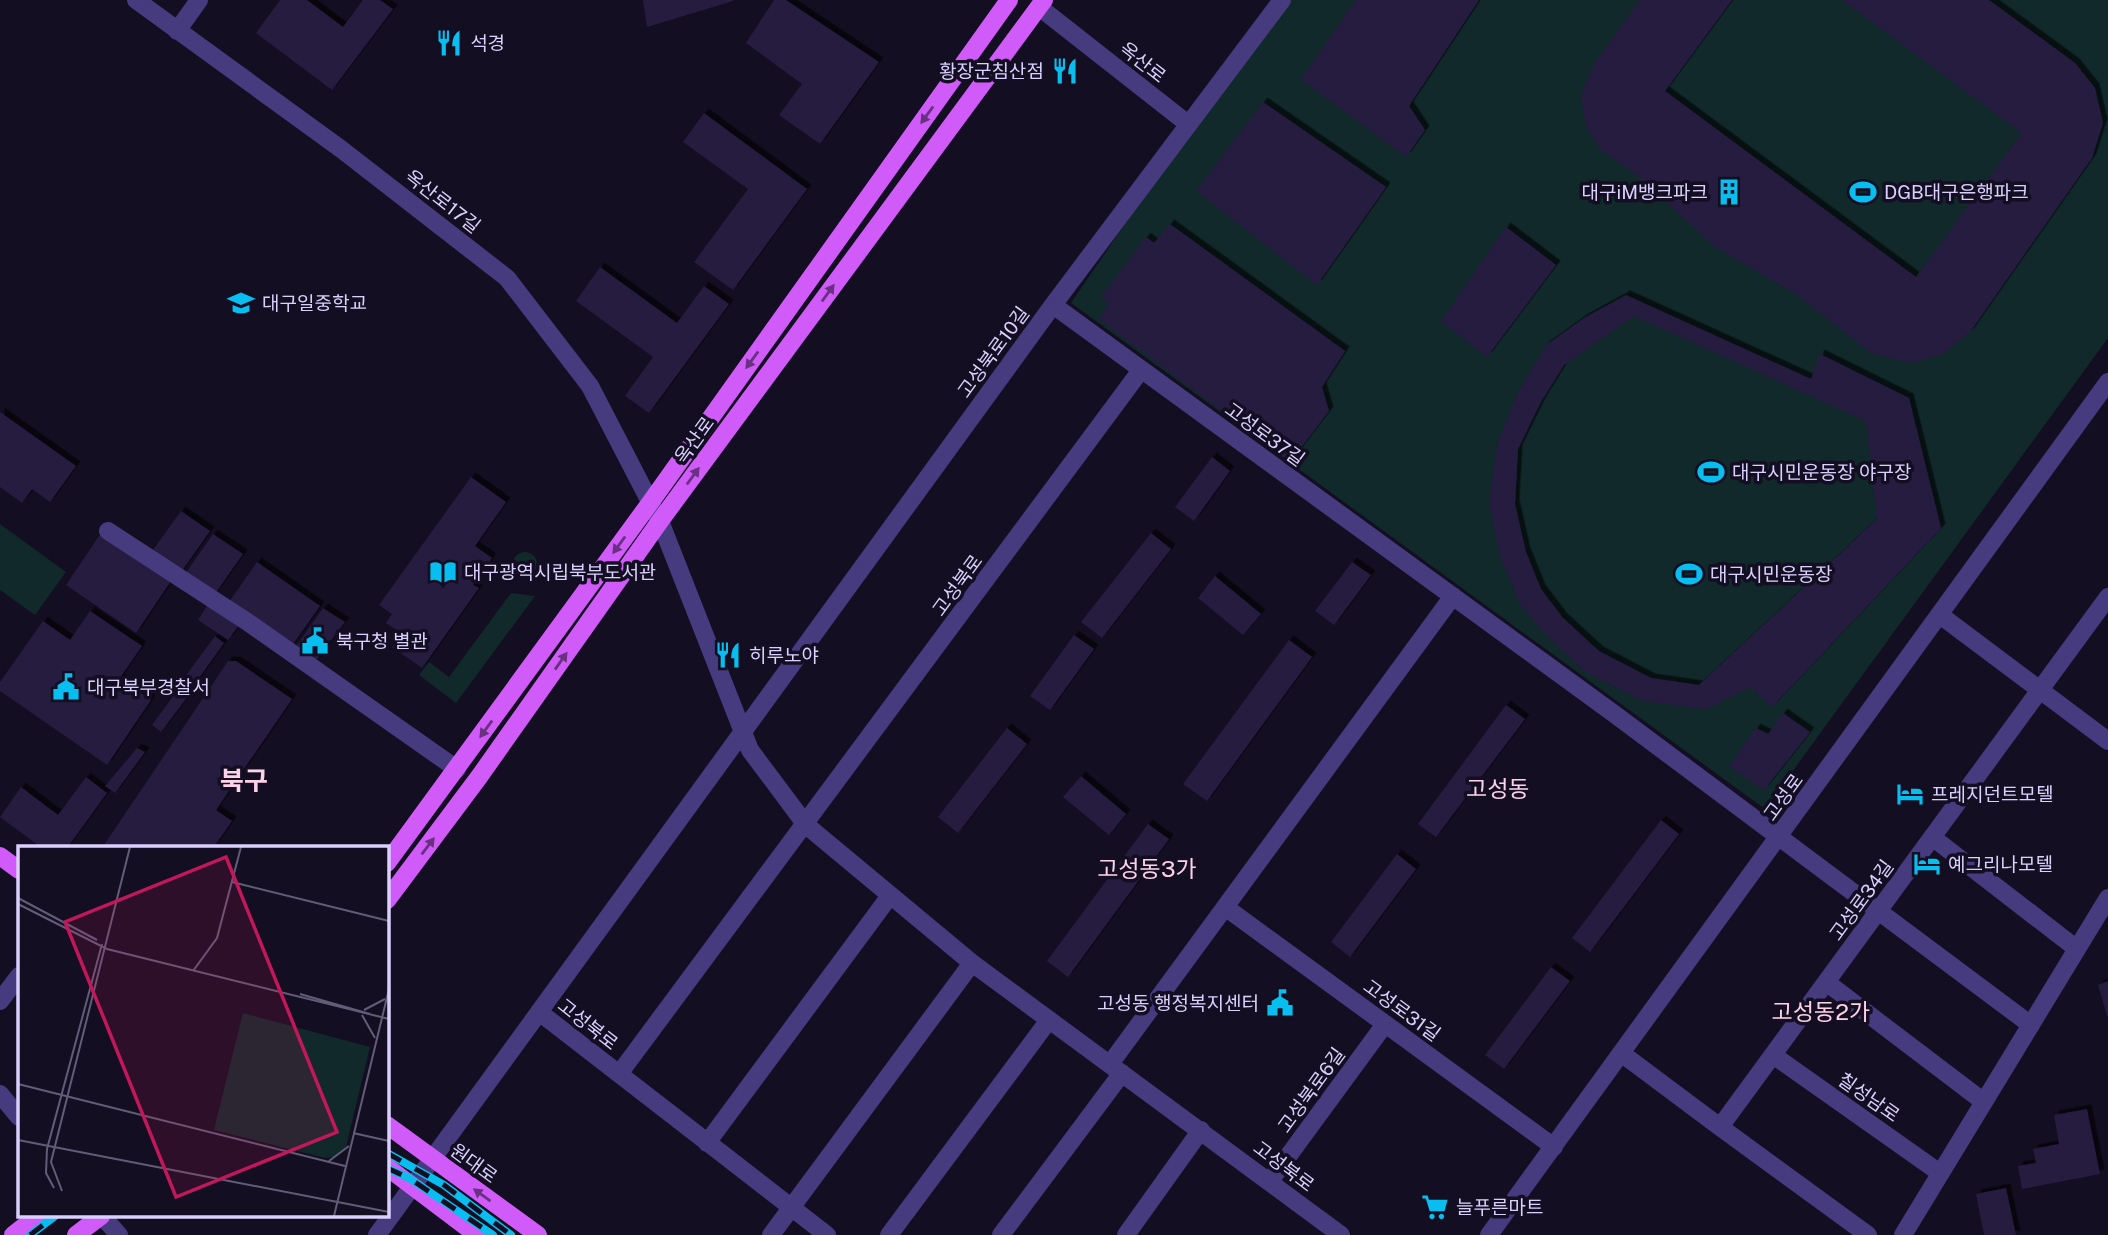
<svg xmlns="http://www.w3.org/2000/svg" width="2108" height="1235" viewBox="0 0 2108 1235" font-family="'Public Sans','Noto Sans KR',sans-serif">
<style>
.green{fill:#11292b}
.building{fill:#271b41;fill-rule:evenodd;filter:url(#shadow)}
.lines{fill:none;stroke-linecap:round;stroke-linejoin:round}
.minor{stroke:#453b7e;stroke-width:18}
.major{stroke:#d05bf9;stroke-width:18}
.rail-casing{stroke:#08bef0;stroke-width:8}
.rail{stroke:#130e21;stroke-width:5;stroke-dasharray:16;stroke-linecap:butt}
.oneway{fill:#683182}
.labels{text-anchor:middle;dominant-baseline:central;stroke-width:7;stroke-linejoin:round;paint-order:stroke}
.poi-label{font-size:19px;fill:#dad0fd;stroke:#130e21;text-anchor:start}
.street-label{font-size:19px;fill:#dad0fd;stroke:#130e21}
.quarter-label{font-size:23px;fill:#fdd1e8;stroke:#130e21}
.district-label{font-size:26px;font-weight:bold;fill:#fdd1e8;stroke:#130e21}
.inset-road{fill:none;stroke:#635c79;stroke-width:2}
.view{fill:#c2185b;fill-opacity:0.15;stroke:#c2185b;stroke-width:3.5}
.inset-edge{fill:none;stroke:#dad0fd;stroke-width:3.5}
</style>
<defs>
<filter id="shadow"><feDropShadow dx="4.5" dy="-4.5" stdDeviation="0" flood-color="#0009"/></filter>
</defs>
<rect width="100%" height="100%" fill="#130e21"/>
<path class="green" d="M 1288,0 L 2108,0 L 2108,338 L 1765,809 L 1071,303 L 1161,171 Z
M 0,524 L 66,572 L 35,615 L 0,590 Z
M513 564a12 12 0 1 1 24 0a12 12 0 1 1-24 0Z
M 511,593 L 535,596 L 456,703 L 419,675 L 429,662 L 449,677 Z"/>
<path class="building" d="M 280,0 L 307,0 L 343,27 L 363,0 L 380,0 L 393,9 L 332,90 L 256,33 Z
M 643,0 L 733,0 L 733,1 L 647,27 Z
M 774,0 L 786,0 L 879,62 L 820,144 L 779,115 L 802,84 L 746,43 Z
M 1356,0 L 1479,0 L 1409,106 L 1425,130 L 1406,157 L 1301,79 Z
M 1640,0 L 1732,0 L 1665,91 L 1916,277 L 2022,133 L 1842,0 L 1989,0 L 2075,63 L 2095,88 L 2103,123 L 2092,158 L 1970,332 L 1943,354 L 1911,363 L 1871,353 L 1797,295 L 1714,246 L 1637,175 L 1601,150 L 1586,126 L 1581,96 L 1594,64 Z
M 1263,102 L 1386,187 L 1317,285 L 1196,191 Z
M 704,113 L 807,189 L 733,290 L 694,262 L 748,189 L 683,142 Z
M 1170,224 L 1345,351 L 1322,387 L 1329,411 L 1290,462 L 1099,319 L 1109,303 L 1101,297 L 1146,237 L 1154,243 Z
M 1506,227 L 1556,265 L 1487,357 L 1441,321 Z
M 600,267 L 677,323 L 704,286 L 729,304 L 649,413 L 625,396 L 653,357 L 576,301 Z
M 1626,295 L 1811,379 L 1820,354 L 1909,398 L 1941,528 L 1772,707 L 1750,687 L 1706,709 L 1643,701 L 1586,672 L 1544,633 L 1520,604 L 1501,559 L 1489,503 L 1498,441 L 1518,393 L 1545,346 L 1584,318 ZM 1634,316 L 1866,421 L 1877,519 L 1699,685 L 1651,678 L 1599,651 L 1563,618 L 1541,589 L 1526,552 L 1515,504 L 1518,449 L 1541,402 L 1564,365 Z
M 0,412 L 76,466 L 50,502 L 32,489 L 22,503 L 0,487 Z
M 1212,457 L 1230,471 L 1194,521 L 1175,507 Z
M 471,477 L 506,502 L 475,546 L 492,558 L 473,585 L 479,588 L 422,668 L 392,647 L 401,633 L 386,623 L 392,614 L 379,605 Z
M 181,511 L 210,531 L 179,575 L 150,554 Z
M 101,533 L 171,581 L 136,633 L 66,585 Z
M 1151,533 L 1171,549 L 1102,638 L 1081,622 Z
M 213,534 L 243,554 L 212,598 L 183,577 Z
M 257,562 L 320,606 L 291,647 L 229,602 Z
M 1352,562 L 1371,575 L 1334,625 L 1315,611 Z
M 1215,576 L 1261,614 L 1243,635 L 1198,598 Z
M 208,604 L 239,625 L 228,640 L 198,620 Z
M 323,608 L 345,622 L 314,663 L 294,649 Z
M 90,611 L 142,646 L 120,678 L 151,700 L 107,765 L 0,691 L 0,682 L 43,621 L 70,640 Z
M 1074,635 L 1094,649 L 1050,710 L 1030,696 Z
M 215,636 L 224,643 L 194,685 L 184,678 Z
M 1289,640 L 1312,657 L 1207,801 L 1183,784 Z
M 228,661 L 236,661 L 292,699 L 216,810 L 232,821 L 213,848 L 102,848 Z
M 182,684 L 192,691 L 161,732 L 152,725 Z
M 1506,705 L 1525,719 L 1436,837 L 1418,824 Z
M 1783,713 L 1810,732 L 1764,790 L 1729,766 L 1756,728 L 1768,734 Z
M 1007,728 L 1027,744 L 958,833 L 938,817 Z
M 137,748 L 145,752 L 115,793 L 105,786 Z
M 1081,776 L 1126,814 L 1109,835 L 1063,797 Z
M 86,777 L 107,793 L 67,848 L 42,848 L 0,817 L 21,787 L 58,815 Z
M 1661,820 L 1679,834 L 1590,952 L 1572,938 Z
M 1148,824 L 1169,839 L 1068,977 L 1047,961 Z
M 1397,854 L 1416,869 L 1350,957 L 1331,942 Z
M 1551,967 L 1570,981 L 1504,1069 L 1485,1055 Z
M 2108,981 L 2108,1016 L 2107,1016 L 2098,985 Z
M 2087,1109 L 2100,1174 L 2022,1189 L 2018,1166 L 2036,1163 L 2033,1149 L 2059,1144 L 2054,1115 Z
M 2006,1188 L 2016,1235 L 1984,1235 L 1976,1194 Z"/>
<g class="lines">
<path class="minor" d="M 136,0 L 341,149 L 507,278 L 590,386 L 660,521 L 750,750 L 806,825 L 972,963 L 1341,1235
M 1039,7 L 1188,124
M 177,31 L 199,0
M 1053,305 L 1613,713 L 2031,1025
M 108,531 L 246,621 L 457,769
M 1940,615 L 2108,741
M 1932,837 L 2077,949
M 1225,907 L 1554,1147
M 1826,982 L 1984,1102
M 0,1001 L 19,976
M 539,1012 L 827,1235
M 1621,1053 L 1720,1127 L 2108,597
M 1773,1055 L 1940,1173
M 1110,1064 L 1453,596
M 619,1074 L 1141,370
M 0,1094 L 19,1117
M 1720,1127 L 1868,1235
M 707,1143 L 889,897
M 1270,1181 L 1385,1024
M 102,1216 L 119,1235
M 377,1235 L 1053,305 L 1282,0
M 771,1235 L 972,963
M 889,1235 L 1049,1020
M 1001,1235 L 1122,1073
M 1126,1235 L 1201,1130
M 1489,1235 L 2108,382
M 1903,1235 L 2108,898"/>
<path class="major" d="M 0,856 L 19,870
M 387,863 L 650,503 L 1009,0
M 387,900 L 479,777 L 660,521 L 1044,0
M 387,1125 L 538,1235
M 387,1167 L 477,1235
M 13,1235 L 37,1216
M 76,1235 L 101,1216"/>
<g class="rail-casing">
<path id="rail" d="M 387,1153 L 444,1185 L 511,1235
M 387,1168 L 409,1178 L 493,1235
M 30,1235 L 55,1216"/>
</g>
<use href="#rail" class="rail"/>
</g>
<defs><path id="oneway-solid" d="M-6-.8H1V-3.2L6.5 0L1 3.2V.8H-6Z" transform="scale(1.75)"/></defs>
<g class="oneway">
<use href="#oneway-solid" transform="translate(927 115) rotate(126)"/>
<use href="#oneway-solid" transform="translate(828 293) rotate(-54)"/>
<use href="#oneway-solid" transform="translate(752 360) rotate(126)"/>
<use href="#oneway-solid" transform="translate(693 476) rotate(-54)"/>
<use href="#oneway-solid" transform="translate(619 545) rotate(126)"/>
<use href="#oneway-solid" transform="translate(561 661) rotate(-55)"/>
<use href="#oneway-solid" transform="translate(486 729) rotate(126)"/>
<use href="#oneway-solid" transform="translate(428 846) rotate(-53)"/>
<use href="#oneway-solid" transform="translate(482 1195) rotate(-144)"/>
</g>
<defs>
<g id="restaurant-bare" transform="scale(2.1)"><path d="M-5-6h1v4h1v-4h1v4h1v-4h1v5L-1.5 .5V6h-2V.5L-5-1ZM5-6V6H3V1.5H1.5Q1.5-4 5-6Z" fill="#08bef0" stroke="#130e21" stroke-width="2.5" paint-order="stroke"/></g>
<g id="building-bare" transform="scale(2.1)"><path d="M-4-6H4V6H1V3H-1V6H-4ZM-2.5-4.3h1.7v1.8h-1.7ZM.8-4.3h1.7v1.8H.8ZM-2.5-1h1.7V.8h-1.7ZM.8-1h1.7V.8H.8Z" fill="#08bef0" stroke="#130e21" stroke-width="2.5" paint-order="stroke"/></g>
<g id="stadium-bare" transform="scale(2.1)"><path d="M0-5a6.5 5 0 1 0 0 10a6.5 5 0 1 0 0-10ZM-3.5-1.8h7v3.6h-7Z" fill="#08bef0" stroke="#130e21" stroke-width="2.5" paint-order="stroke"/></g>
<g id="school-bare" transform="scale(2.1)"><path d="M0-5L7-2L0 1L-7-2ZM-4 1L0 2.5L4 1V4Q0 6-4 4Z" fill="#08bef0" stroke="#130e21" stroke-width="2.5" paint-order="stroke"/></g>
<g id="library-bare" transform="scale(2.1)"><path d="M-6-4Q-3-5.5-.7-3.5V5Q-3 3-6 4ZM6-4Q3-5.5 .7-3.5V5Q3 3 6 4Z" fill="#08bef0" stroke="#130e21" stroke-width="2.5" paint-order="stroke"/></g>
<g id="civic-bare" transform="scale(2.1)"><path d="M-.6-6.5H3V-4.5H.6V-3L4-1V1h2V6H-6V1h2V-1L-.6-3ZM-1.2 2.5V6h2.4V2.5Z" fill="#08bef0" stroke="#130e21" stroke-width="2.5" paint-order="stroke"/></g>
<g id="hotel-bare" transform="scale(2.1)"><path d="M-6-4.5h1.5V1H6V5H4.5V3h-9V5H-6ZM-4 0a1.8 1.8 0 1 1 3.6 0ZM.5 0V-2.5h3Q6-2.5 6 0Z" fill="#08bef0" stroke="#130e21" stroke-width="2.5" paint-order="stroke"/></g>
<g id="supermarket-bare" transform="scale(2.1)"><path d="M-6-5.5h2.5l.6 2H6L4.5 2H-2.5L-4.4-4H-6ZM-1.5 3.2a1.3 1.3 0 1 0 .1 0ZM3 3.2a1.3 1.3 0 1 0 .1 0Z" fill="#08bef0" stroke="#130e21" stroke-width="2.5" paint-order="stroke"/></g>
</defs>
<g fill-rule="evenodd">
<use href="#restaurant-bare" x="449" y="43"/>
<use href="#restaurant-bare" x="1065" y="71"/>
<use href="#building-bare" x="1729" y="192"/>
<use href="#stadium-bare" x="1863" y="192"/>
<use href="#school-bare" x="241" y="303"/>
<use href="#stadium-bare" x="1711" y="472"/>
<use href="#library-bare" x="443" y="572"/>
<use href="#stadium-bare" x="1689" y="574"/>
<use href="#civic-bare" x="315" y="641"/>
<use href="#restaurant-bare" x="728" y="655"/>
<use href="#civic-bare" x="66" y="687"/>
<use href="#hotel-bare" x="1910" y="794"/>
<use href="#hotel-bare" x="1927" y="864"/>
<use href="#civic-bare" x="1280" y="1003"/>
<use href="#supermarket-bare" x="1435" y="1207"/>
</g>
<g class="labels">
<g class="poi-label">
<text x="470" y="43">석경</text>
<text x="1044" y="71" text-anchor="end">황장군침산점</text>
<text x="1708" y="192" text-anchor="end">대구iM뱅크파크</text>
<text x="1884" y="192">DGB대구은행파크</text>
<text x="262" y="303">대구일중학교</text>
<text x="1732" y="472">대구시민운동장 야구장</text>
<text x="464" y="572">대구광역시립북부도서관</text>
<text x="1710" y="574">대구시민운동장</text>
<text x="336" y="641">북구청 별관</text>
<text x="749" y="655">히루노야</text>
<text x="87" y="687">대구북부경찰서</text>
<text x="1931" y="794">프레지던트모텔</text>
<text x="1948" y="864">예그리나모텔</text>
<text x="1259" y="1003" text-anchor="end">고성동 행정복지센터</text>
<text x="1456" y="1207">늘푸른마트</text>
</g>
<g class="street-label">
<text transform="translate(1143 62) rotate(38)">옥산로</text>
<text transform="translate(443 201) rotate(38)">옥산로17길</text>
<text transform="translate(993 352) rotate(-54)">고성북로10길</text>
<text transform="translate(1265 434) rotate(36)">고성로37길</text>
<text transform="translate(694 440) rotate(-54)">옥산로</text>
<text transform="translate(957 585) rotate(-54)">고성북로</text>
<text transform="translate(1783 797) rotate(-54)">고성로</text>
<text transform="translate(1861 900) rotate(-54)">고성로34길</text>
<text transform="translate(1402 1010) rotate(36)">고성로31길</text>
<text transform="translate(588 1024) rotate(38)">고성북로</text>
<text transform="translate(1311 1090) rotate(-54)">고성북로6길</text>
<text transform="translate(1869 1097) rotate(35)">칠성남로</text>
<text transform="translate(474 1163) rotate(36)">원대로</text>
<text transform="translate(1284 1166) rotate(37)">고성북로</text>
</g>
<g class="quarter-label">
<text x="1498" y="788">고성동</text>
<text x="1147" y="868">고성동3가</text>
<text x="1821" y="1011">고성동2가</text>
</g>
<g class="district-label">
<text x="244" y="780">북구</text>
</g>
</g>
<g transform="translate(18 846)">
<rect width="371" height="371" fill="#130e21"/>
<path d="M 225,167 L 352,201 L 328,301 L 319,310 L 307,312 L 196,284 Z" fill="#11292b"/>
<path class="inset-road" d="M 214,36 L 371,75M 0,52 L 79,94M 0,58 L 89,103 L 371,173M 175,125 L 199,92 L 223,1M 282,148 L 352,168M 346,164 L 367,153M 344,169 L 357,192M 0,238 L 327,320M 335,287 L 371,295M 0,294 L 371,366M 311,315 L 331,300M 36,342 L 28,327 L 29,303 L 84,98M 44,345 L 33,316 L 112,1M 316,370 L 371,143"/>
<path class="view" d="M 208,11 L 319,286 L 158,351 L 47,76 Z"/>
<rect width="371" height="371" class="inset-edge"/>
</g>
</svg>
